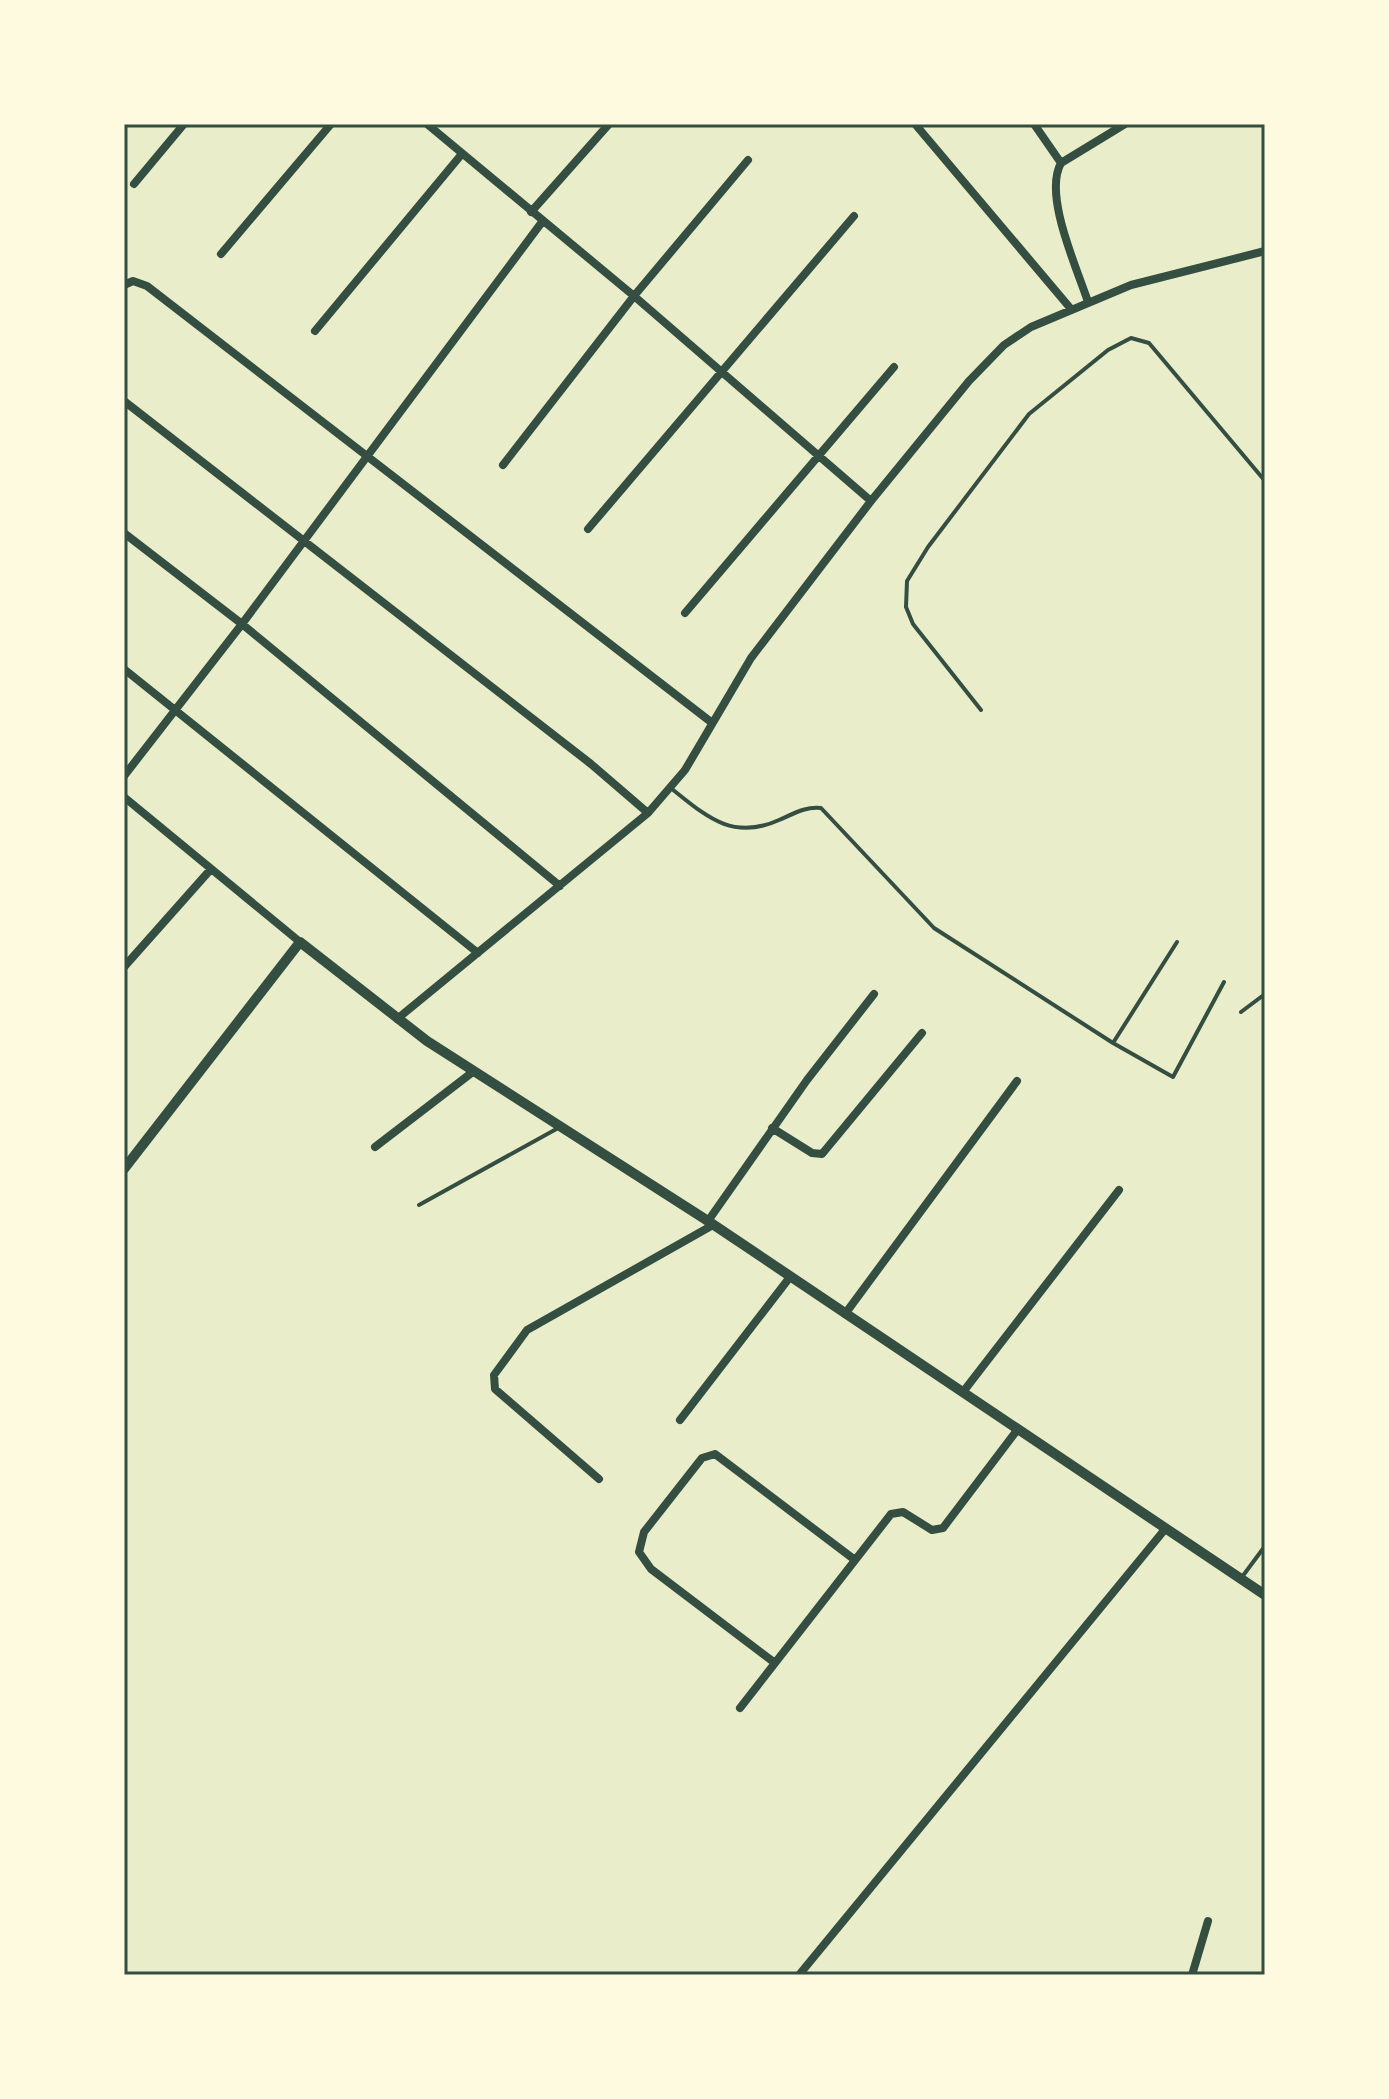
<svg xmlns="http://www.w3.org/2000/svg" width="1389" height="2099" viewBox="0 0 1389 2099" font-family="'Asap Condensed',sans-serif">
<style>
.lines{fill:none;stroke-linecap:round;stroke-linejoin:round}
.service{stroke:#344e41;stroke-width:4}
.minor{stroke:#344e41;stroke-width:8}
.tertiary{stroke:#344e41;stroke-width:10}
.neatline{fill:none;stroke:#344e41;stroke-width:3}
</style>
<rect width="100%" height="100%" fill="#e9edc9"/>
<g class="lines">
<path class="service" d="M 981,710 L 913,624 L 906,607 L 907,581 L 928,547 L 1029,414 L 1108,350 L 1131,338 L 1149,343 L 1265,481
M 672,789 C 707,817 733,841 779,820 C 793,814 806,806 821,808 L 934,928 L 1113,1043 L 1173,1077 L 1224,982
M 1241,1012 L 1265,994
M 1113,1043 L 1177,942
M 419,1205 L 560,1127
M 1242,1577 L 1265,1546"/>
<path class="minor" d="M 427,124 L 634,296 L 871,501
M 915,124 L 1071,309
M 1034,124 L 1061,163
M 134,184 L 184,124
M 531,212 L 609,124
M 221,254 L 331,124
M 124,285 L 133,281 L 147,286 L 711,722
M 1088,302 C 1077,268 1043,195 1061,163 L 1125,124
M 315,331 L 461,155
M 124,401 L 591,764 L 648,813
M 503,465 L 634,296 L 748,160
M 588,529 L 854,216
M 124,533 L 242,624 L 560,886
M 685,613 L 894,367
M 124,669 L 478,953
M 124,776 L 242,624 L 542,222
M 124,797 L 300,942
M 124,967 L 211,869
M 397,1019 L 648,813 L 685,770 L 751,658 L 871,501 L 969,381 L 1004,345 L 1031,327 L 1131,285 L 1265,251
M 772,1128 L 812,1153 L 822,1154 L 922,1033
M 375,1147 L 474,1071
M 708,1221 L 807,1080 L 874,994
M 845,1314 L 1017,1081
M 963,1392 L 1119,1190
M 680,1420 L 790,1277
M 599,1479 L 495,1389 L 494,1375 L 527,1330 L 713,1225
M 775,1663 L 651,1569 L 639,1552 L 644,1532 L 702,1458 L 715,1454 L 855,1560
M 740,1708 L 891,1514 L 903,1512 L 932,1530 L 943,1528 L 1018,1429
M 799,1975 L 1166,1528
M 1192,1975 L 1208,1921"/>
<path class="tertiary" d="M 124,1169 L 300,942 L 427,1041 L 708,1221 L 1265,1595"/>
</g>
<rect width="1389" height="2099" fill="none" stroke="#fefae0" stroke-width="252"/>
<rect x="126" y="126" width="1137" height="1847" class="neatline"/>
</svg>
